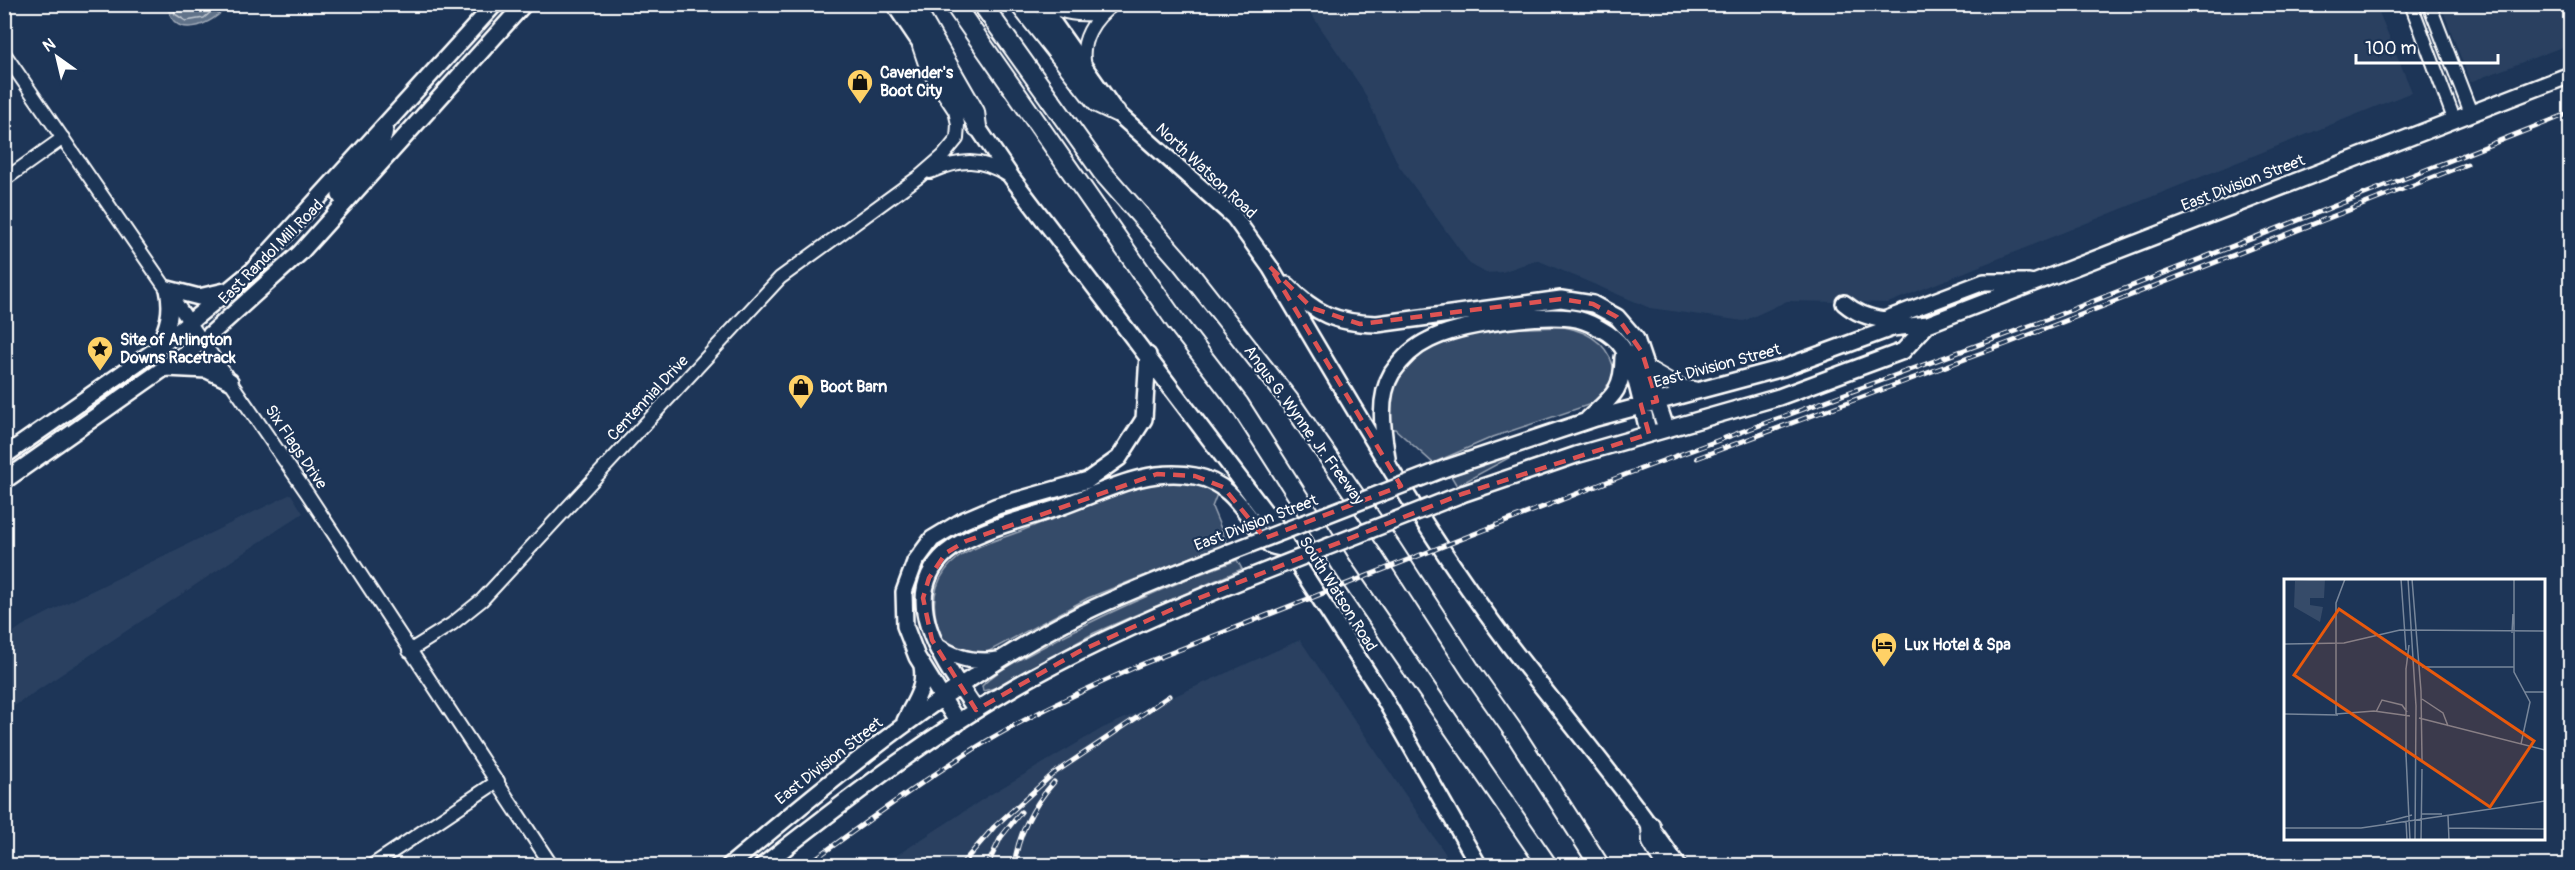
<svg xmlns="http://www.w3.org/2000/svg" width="2575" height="870" viewBox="0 0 2575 870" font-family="Pangolin,sans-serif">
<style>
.built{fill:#2a4161}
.green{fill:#364b69;stroke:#9aa5b4;stroke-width:1.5}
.water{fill:#617289;stroke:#a0aab8;stroke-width:1.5}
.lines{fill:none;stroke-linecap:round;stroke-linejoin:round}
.shore{stroke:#c0c7d0;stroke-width:1.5}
.minor-casing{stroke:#fff;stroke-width:16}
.major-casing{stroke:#fff;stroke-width:20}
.highway-casing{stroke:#fff;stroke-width:22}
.minor{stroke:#1d3557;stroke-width:12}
.major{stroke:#1d3557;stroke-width:15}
.highway{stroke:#1d3557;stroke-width:18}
.rail-casing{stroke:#fff;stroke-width:5}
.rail{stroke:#1d3557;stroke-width:3;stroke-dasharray:9;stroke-linecap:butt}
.major-bridge-casing{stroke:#fff;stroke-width:20;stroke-linecap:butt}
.major-bridge{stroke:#1d3557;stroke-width:15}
.marked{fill:none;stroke:#de5353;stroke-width:4.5;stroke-dasharray:12 8;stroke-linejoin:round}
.labels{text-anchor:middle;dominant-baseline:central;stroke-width:4.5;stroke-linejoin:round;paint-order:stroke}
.poi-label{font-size:16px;font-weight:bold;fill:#fff;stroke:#1d3557;text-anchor:start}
.street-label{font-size:16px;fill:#fff;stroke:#1d3557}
.inset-road{fill:none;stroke:#77869a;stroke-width:1.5}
.view{fill:#e8590c;fill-opacity:0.15;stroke:#e8590c;stroke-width:3}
.inset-edge{fill:none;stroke:#fff;stroke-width:3}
</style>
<rect width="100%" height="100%" fill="#1d3557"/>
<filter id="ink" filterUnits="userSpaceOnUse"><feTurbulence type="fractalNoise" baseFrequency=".0167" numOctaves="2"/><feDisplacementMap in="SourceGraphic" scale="12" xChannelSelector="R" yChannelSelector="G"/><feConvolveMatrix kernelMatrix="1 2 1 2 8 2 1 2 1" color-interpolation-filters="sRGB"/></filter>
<g filter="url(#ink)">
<path class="built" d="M 1305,5 L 2376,5 L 2412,92 L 1888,303 L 1787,301 L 1744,321 L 1650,308 L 1537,260 L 1502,272 L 1486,273 L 1470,264 L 1399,166 L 1362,88 Z
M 2441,5 L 2570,5 L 2570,44 L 2470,82 Z
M 291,494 L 303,513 L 5,712 L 5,638 L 22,626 L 73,600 Z
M 1300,640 L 1453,865 L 882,865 L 988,796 L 1103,728 Z"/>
<path class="green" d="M 1564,327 C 1591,332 1611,346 1615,375 L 1612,375 L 1611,383 L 1606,386 L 1607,389 L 1601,395 L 1603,397 L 1594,401 L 1594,403 L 1493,437 L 1433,463 L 1395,429 L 1388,429 C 1389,414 1388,398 1395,383 C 1420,324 1510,329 1564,327 Z
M 1515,451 L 1516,454 L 1457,486 L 1451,476 Z
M 1178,482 L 1208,488 L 1217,494 L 1212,507 L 1227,543 L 1088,598 L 982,655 L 981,652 L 973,654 L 972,651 C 952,649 942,645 937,623 C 930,597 937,574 958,558 C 976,545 1001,539 1021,531 C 1064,514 1107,494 1151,483 C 1159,481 1170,482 1178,482 Z
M 1237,560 L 1242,569 L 1094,633 L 998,687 L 983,691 L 982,686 C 997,670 1020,660 1039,649 C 1103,614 1169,585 1237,560 Z"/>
<path class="water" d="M 168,4 L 228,4 L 228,5 C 213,25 171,43 168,4 Z"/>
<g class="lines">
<path class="shore" d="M 173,4 L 175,14 L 186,21 L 204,18 L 220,4"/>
<g class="minor-casing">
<path id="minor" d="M 1045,4 C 1064,14 1079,16 1101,13
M 2411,4 L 2454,119
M 2429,4 L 2471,113
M 4,53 L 307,493 L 552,866
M 1085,66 C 1079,41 1094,18 1114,4
M 930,172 C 961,159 980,157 1009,176
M 4,180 L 63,138
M 409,651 L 452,624 L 482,600 L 780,278 L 920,176 L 943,156 L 957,139 L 958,124 L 955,111 L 926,67 L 919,46
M 371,866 L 498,781"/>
</g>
<g class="major-casing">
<path id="major" d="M 894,4 L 1012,178 L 1274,524 L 1288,549 L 1382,695 L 1479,866
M 1040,4 L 1116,112 L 1234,217 L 1270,267 C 1346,395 1420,526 1510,646 C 1566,719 1626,789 1678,866
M 345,203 L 340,195 L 342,188 C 359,172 383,153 385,129
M 1287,285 C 1315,314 1336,323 1377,324 L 1561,299 L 1593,304 L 1617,317 L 1636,339 L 1666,428
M 1844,303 C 1856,313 1867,317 1884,320 L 1984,282 L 2029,282
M 158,347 C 168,327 173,311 168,289 L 199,297 L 225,291
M 166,368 L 207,370 L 230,381
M 1647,369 L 1678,387 L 1695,390
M 1588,419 C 1612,397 1623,391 1623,357
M 4,456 L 157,349 L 252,271 L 495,4
M 1387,458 C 1383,432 1377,398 1392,373 C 1401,360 1414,347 1429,340 C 1459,324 1538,314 1571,318 C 1587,320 1613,333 1622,347 C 1637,371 1641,406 1649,434
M 1446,468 L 1596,418 L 1783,368 L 1892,328 L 1928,324 L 2570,75
M 4,481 L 203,341 L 300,253 L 524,4
M 1462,494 L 1576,455 L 1779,397 L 1903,351 L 1928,324
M 936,645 C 954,658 976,663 998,660
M 976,710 C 947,667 894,600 946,553 C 971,531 1028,518 1060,507 C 1105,491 1146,467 1195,476 C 1227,482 1241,506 1259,530 C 1262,534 1266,542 1270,545 C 1274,547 1283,548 1288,549
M 905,721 C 914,702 926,688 922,666
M 958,723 L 917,657 L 905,626 L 904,592 L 915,562 L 932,539 L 962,521 L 997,506 L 1088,480 L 1119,458 L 1144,419 L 1148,355
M 729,866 C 840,773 953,678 1083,613 C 1131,590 1181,571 1230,552
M 762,866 C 849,798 937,729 1034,676 C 1103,638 1175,607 1248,578"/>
</g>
<g class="highway-casing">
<path id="highway" d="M 913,4 L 975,112 L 977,127
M 954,4 L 1176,322 L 1239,404 L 1346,572 L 1548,866
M 982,4 L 1102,172 L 1180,261 L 1289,400 L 1390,546 L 1471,671 L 1514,732 L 1600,866
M 1019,4 L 1097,103 L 1116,112
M 1651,826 L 1652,842 L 1666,866"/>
</g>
<use href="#minor" class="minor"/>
<use href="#major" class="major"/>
<use href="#highway" class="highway"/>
<g class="rail-casing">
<path id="rail" d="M 1697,458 L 2006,344 L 2467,164
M 805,866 C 865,823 924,779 987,741 C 1036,712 1088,688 1140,665 L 1627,474 L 2043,321 L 2570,113
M 960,866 L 994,827 L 1053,774 L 1169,696
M 987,866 L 1001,837 L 1021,812
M 1014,866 C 1018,834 1033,806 1054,782"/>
</g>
<use href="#rail" class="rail"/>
<g class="major-bridge-casing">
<path id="major-bridge" d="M 1230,552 L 1446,468
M 1248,578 L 1462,494"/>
</g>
<use href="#major-bridge" class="major-bridge"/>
</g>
</g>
<path class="marked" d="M 1270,267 L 1312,308 L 1360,324 L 1561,299 L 1593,304 L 1617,317 L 1642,352 L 1657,401 L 1641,405 L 1649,434 L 1462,494 L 1184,604 L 1080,651 L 976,710 L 932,640 L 923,598 L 929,578 L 946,553 L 966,541 L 1157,474 L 1195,476 L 1223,487 L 1265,538 L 1401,486 Z"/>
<defs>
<g id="shop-pin" transform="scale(1.35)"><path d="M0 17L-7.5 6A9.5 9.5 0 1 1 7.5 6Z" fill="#ffd166" stroke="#1d3557"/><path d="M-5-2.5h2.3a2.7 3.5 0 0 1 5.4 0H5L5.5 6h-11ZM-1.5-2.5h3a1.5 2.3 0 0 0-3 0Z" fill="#111"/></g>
<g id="sight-pin" transform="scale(1.35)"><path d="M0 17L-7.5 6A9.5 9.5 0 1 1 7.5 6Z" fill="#ffd166" stroke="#1d3557"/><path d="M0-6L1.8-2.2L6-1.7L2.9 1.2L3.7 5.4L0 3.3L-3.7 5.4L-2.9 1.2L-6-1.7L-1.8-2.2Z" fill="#111"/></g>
<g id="hotel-pin" transform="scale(1.35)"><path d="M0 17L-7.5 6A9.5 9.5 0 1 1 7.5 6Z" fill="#ffd166" stroke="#1d3557"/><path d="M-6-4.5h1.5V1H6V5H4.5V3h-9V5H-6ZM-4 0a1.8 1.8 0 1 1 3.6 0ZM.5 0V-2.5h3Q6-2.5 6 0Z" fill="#111"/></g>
</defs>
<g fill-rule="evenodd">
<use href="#shop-pin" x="860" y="82"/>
<use href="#sight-pin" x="100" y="349"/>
<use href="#shop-pin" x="801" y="387"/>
<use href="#hotel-pin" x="1884" y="645"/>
</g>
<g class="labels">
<g class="poi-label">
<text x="880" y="73">Cavender's<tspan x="880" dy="18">Boot City</tspan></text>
<text x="120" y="340">Site of Arlington<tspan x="120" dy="18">Downs Racetrack</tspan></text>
<text x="820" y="387">Boot Barn</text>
<text x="1904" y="645">Lux Hotel &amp; Spa</text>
</g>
<g class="street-label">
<text transform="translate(1206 171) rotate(43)">North Watson Road</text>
<text transform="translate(2243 183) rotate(-21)">East Division Street</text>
<text transform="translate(271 252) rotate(-45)">East Randol Mill Road</text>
<text transform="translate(1717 366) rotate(-15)">East Division Street</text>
<text transform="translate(648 398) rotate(-47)">Centennial Drive</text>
<text transform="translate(1304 425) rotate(54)">Angus G. Wynne, Jr. Freeway</text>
<text transform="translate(296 447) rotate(56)">Six Flags Drive</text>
<text transform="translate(1256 523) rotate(-21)">East Division Street</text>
<text transform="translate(1338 594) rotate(58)">South Watson Road</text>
<text transform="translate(829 761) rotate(-38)">East Division Street</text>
</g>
</g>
<g transform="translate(2284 579)">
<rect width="261" height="261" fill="#1d3557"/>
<path d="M 41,0 L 40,19 L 26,19 L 26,26 L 39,28 L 36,43 L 10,28 L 11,2 Z" fill="#364b69"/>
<path class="inset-road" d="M 47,0 L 74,0M 117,0 L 122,71M 124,0 L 132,127 L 131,261M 128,0 L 137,112 L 138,181M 230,0 L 230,93 L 246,123 L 237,165M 228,54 L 229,35M 0,65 L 60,64 L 116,51 L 261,52M 138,88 L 230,88M 122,89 L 122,178M 122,90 L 125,66M 241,113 L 261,113M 138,120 L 159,134 L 164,147M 92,133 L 98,121 L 118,126 L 123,133M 0,135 L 54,136M 52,135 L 52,24 L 61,0M 52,135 L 90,132 L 126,137M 135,139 L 261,171M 122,176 L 126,261M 137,235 L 158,235M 164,237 L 165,261M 122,242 L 123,261M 102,243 L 128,236M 0,249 L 77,249 L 261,222M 164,249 L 261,250M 137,261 L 138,190"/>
<path class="view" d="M 55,30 L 250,162 L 206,228 L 10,96 Z"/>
<rect width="261" height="261" class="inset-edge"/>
</g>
<rect width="2575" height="870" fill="none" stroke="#1d3557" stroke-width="24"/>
<rect x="12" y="12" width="2551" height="846" fill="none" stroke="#fff" stroke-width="2" filter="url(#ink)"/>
<g transform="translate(57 57) rotate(326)" stroke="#1d3557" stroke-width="4.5" paint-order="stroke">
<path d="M0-4.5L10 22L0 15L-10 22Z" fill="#ffffff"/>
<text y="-9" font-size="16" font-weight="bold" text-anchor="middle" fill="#ffffff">N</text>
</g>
<path d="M2356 54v9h142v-9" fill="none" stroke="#ffffff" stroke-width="3"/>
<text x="2365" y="54" font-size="18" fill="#ffffff" stroke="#1d3557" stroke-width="4.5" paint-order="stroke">100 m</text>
</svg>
